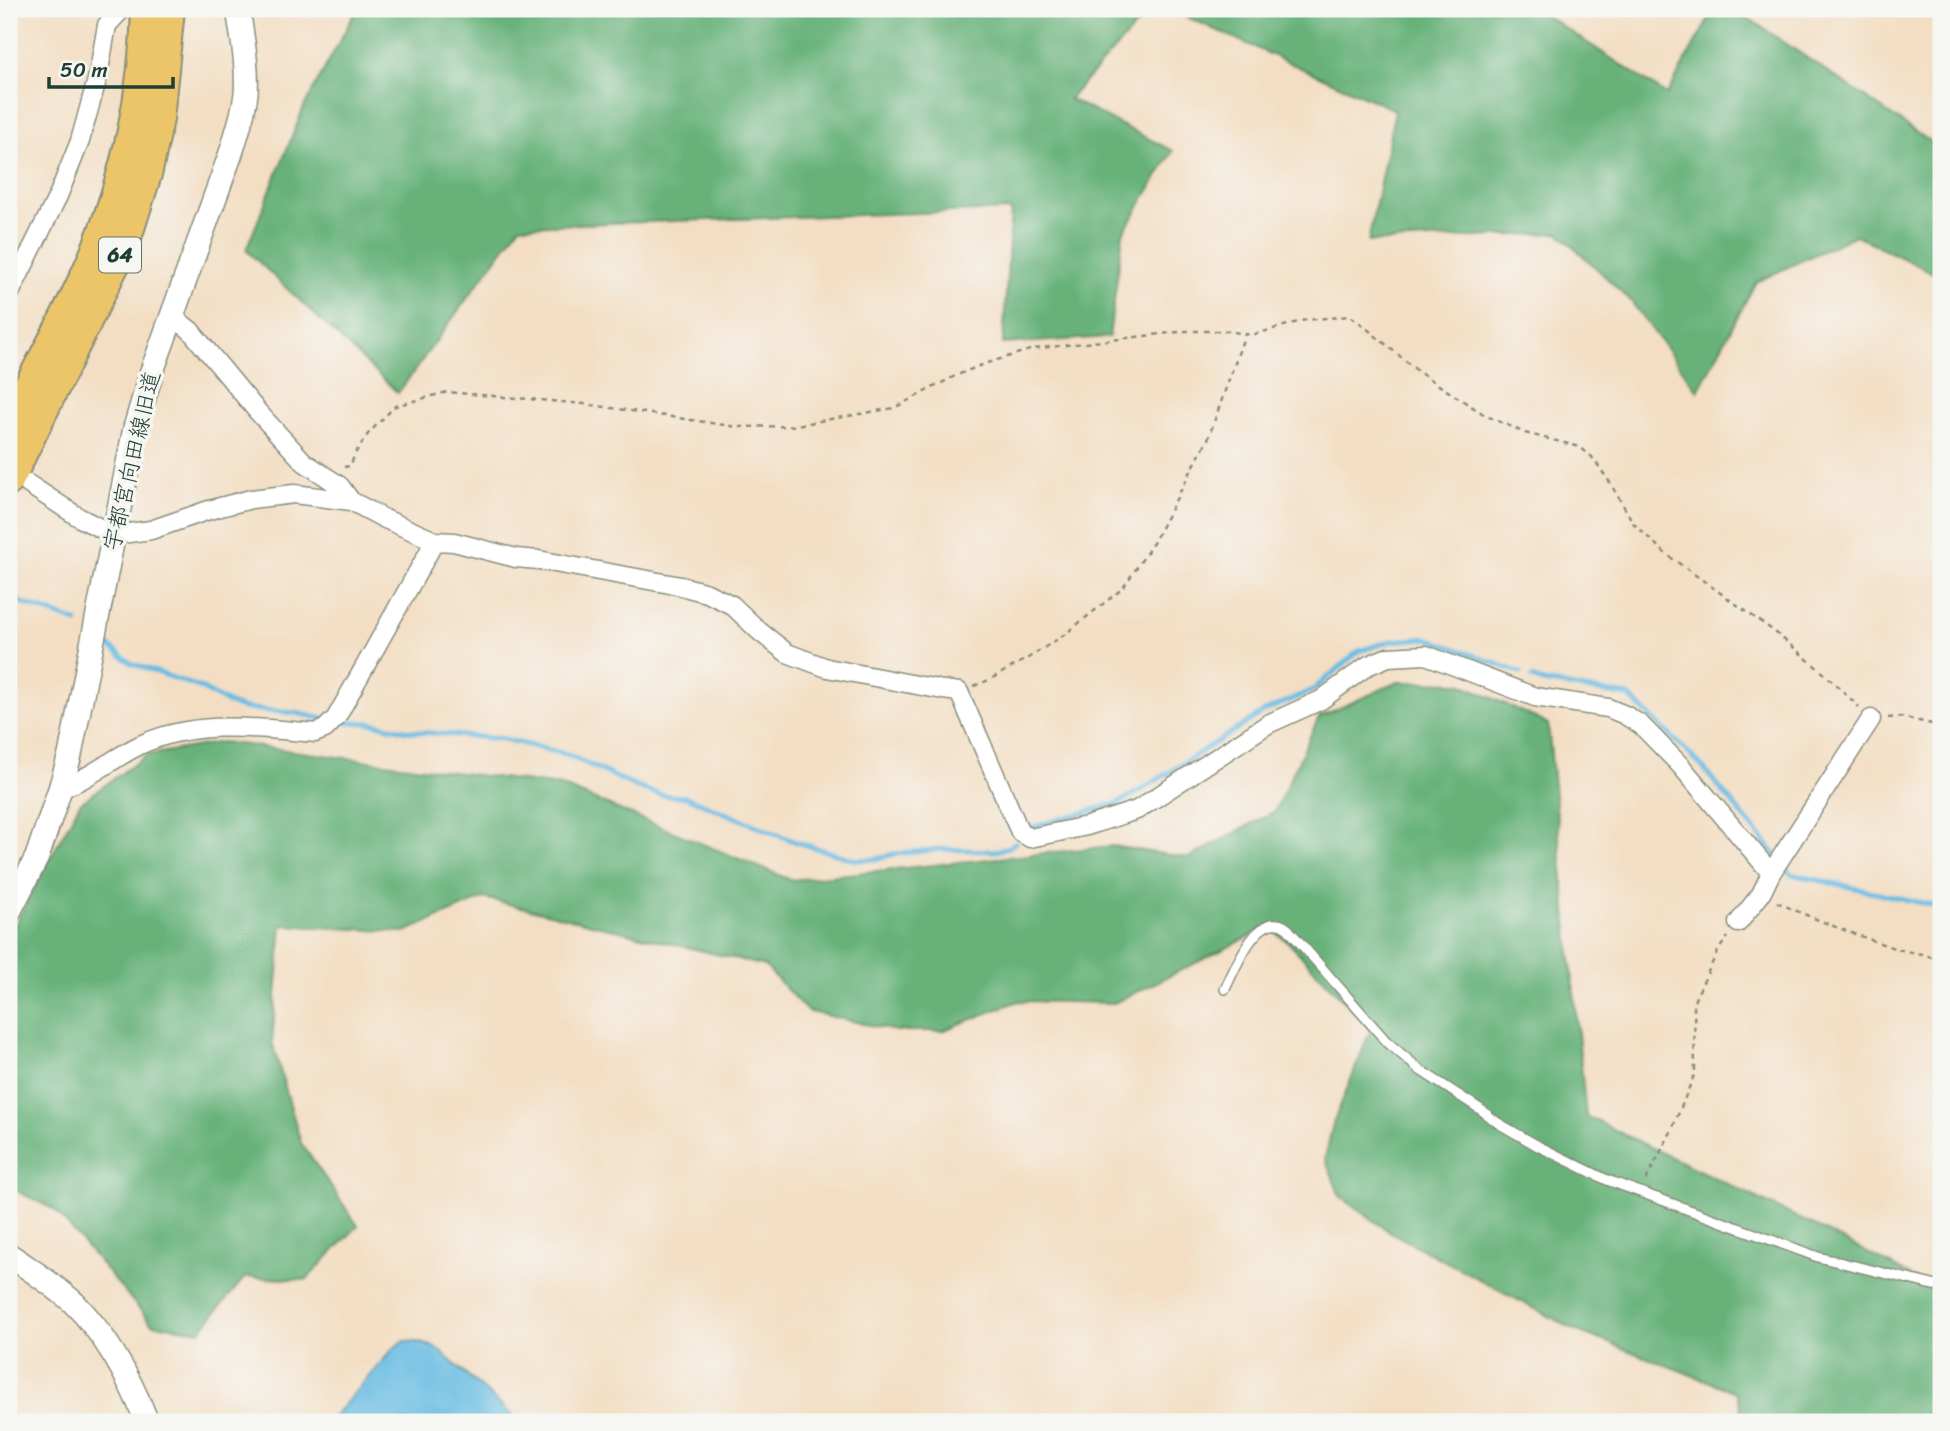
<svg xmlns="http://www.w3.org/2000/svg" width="1950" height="1431" viewBox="0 0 1950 1431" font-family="Sriracha,'Klee One',sans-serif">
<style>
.forest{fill:#68b27a;stroke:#447857;stroke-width:2}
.water{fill:#67bbe3;stroke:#437c8c;stroke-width:2}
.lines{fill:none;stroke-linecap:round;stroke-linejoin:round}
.stream{stroke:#67bbe3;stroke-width:5}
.service-casing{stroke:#898e7c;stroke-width:12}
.minor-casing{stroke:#898e7c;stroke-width:21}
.tertiary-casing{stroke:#898e7c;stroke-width:26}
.primary-casing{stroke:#898e7c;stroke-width:32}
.path{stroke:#898e7c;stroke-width:2.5;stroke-dasharray:5 5;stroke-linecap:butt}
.service{stroke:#fff;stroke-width:9}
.minor{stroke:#fff;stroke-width:18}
.tertiary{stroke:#fff;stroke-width:23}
.primary{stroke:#edc569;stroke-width:28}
.labels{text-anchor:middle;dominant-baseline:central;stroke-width:7;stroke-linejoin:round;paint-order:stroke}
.shield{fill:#f6f6f2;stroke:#60746d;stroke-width:2}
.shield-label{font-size:21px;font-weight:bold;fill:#1f3d34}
.street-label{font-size:23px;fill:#1f3d34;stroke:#f6f6f2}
</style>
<rect width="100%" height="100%" fill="#f6f6f2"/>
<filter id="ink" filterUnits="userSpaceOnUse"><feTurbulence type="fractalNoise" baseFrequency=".0143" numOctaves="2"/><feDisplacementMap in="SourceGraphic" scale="14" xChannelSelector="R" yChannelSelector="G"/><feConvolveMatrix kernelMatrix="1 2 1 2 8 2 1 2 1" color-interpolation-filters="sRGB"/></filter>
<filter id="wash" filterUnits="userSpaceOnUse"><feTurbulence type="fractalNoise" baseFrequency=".00686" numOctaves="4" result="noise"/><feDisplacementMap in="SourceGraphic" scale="28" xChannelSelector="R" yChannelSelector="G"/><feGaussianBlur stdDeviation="1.57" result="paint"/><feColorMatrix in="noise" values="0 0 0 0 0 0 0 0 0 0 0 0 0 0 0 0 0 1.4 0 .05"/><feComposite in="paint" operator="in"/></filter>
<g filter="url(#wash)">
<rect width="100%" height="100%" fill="#f3dec3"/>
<path class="forest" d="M 357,9 L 1151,9 L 1069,99 L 1173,151 L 1123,233 L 1109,337 L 1003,344 L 1011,210 L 520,226 L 398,393 L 246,250 L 304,107 Z
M 1169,9 L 1536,9 L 1667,95 L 1714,9 L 1735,9 L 1941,149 L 1941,277 L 1856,235 L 1756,282 L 1698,391 L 1630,300 L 1559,233 L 1368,242 L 1395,110 Z
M 1398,682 L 1460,683 L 1548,724 L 1586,1116 C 1705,1175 1826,1227 1941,1293 L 1941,1378 L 1924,1422 L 1735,1422 L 1741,1407 L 1736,1392 L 1575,1330 L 1390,1232 L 1340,1196 L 1325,1158 L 1333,1124 L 1371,1029 L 1289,943 L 1269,927 L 1114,1003 L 1018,1001 L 942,1031 L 896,1031 L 807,1011 L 765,966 L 484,898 L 405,932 L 282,925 L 272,1042 L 301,1143 L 358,1226 L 306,1280 L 245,1277 L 200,1331 L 152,1324 L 55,1210 L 9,1187 L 9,935 L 80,803 L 147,755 L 223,742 L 561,786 L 791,880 L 1112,846 L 1189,858 L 1275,811 L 1319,717 Z"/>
<path class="water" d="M 403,1341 L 416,1342 L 435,1347 L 520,1422 L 329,1422 L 393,1349 Z"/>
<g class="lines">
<path class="stream" d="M 9,598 L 77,622
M 103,641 L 131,663 L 199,687 L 230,704 L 242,708 L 295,713 L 325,719
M 1532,678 L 1543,682 L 1629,696 L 1698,762 L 1775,854
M 343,722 L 372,723 L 408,731 L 503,739 L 566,754 L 637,787 L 661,795 L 686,797 L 796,842 L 856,860 L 875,859 L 894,854 L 940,849 L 996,851 L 1009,847 L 1016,842
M 1026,829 L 1118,803 L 1143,789 L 1265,711 L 1313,690 L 1359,651 L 1391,641 L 1427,638 L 1521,673
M 1785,866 L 1791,874 L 1941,907"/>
</g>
</g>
<g filter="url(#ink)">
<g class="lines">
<g class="service-casing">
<path id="service" d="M 1225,989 C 1234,971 1254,919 1278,924 C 1282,924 1285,927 1288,929 L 1386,1041 L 1420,1070 L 1480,1109 L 1498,1123 L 1538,1146 L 1607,1180 L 1818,1257 L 1941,1287"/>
</g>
<g class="minor-casing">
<path id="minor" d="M 9,295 L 58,196 L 80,141 L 98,76 L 107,25 L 122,9
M 172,316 L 190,330 L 258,412 L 304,462 L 340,486 L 351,501
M 28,484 L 80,518 L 114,535 L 151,530 L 209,510 L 251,499 L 294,494 L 351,501 L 385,519 L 435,541 L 454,542 L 516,558 L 538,560 L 681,586 L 707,593 L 732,605 L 759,631 L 787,653 L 827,668 L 943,690 L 959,692 L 1020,832 L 1030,838 L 1087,826 L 1137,810 L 1268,724 L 1321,700 L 1367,666 L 1388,657 L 1426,655 L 1535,697 L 1608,708 L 1625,715 L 1641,725 L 1681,766 L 1771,873
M 60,789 C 89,779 113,758 140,745 C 196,719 255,728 315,733 L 325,729 L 336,718 L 435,541
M 1738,923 L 1761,894 L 1771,873 L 1871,719"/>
</g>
<g class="tertiary-casing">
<path id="tertiary" d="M 9,912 L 37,857 L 60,789 L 70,755 L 135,428 L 151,374 L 231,153 C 237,133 244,113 246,93 C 248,65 242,36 238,9
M 9,1255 C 31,1270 54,1285 74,1303 C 107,1336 130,1379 147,1422"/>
</g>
<g class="primary-casing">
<path id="primary" d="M 9,424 C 37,367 71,311 95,252 C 126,175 144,92 146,9
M 9,481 L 125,244 L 148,171 L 159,119 L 170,9"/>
</g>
<path class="path" d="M 344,467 L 350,466 L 356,452 L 368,434 L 395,406 L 447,392 L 585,404 L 737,427 L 791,426 L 894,408 L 955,376 L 984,364 L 1033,349 L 1187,331 L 1227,331 L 1252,335 L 1305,320 L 1350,316 L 1359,322 L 1420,373 L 1485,415 L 1525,433 L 1580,447 L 1592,457 L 1609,481 L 1634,524 L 1666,554 L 1775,632 L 1826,675 L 1859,707
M 974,686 L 989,680 L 1028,658 L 1064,635 L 1123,588 L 1153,543 L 1208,439 L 1245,334
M 1888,718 L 1901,717 L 1941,726
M 1777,902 C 1815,920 1854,934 1894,948 C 1910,953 1926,953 1941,961
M 1646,1180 L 1671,1132 L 1695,1073 L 1694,1001 L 1719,949 L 1728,937"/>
<use href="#service" class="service"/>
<use href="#minor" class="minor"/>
<use href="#tertiary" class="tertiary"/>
<use href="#primary" class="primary"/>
</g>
</g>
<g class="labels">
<rect class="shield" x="99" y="237.5" width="42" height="35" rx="5"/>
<g class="shield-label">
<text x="120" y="255">64</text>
</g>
<g class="street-label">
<text transform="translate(132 461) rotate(-77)">宇都宮向田線旧道</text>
</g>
</g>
<rect width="1950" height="1431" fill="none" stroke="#f6f6f2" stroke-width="35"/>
<path d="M49 77v10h124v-10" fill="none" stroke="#1f3d34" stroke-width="3.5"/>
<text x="60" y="77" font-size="21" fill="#1f3d34" stroke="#f6f6f2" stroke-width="5" paint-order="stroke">50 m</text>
</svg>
